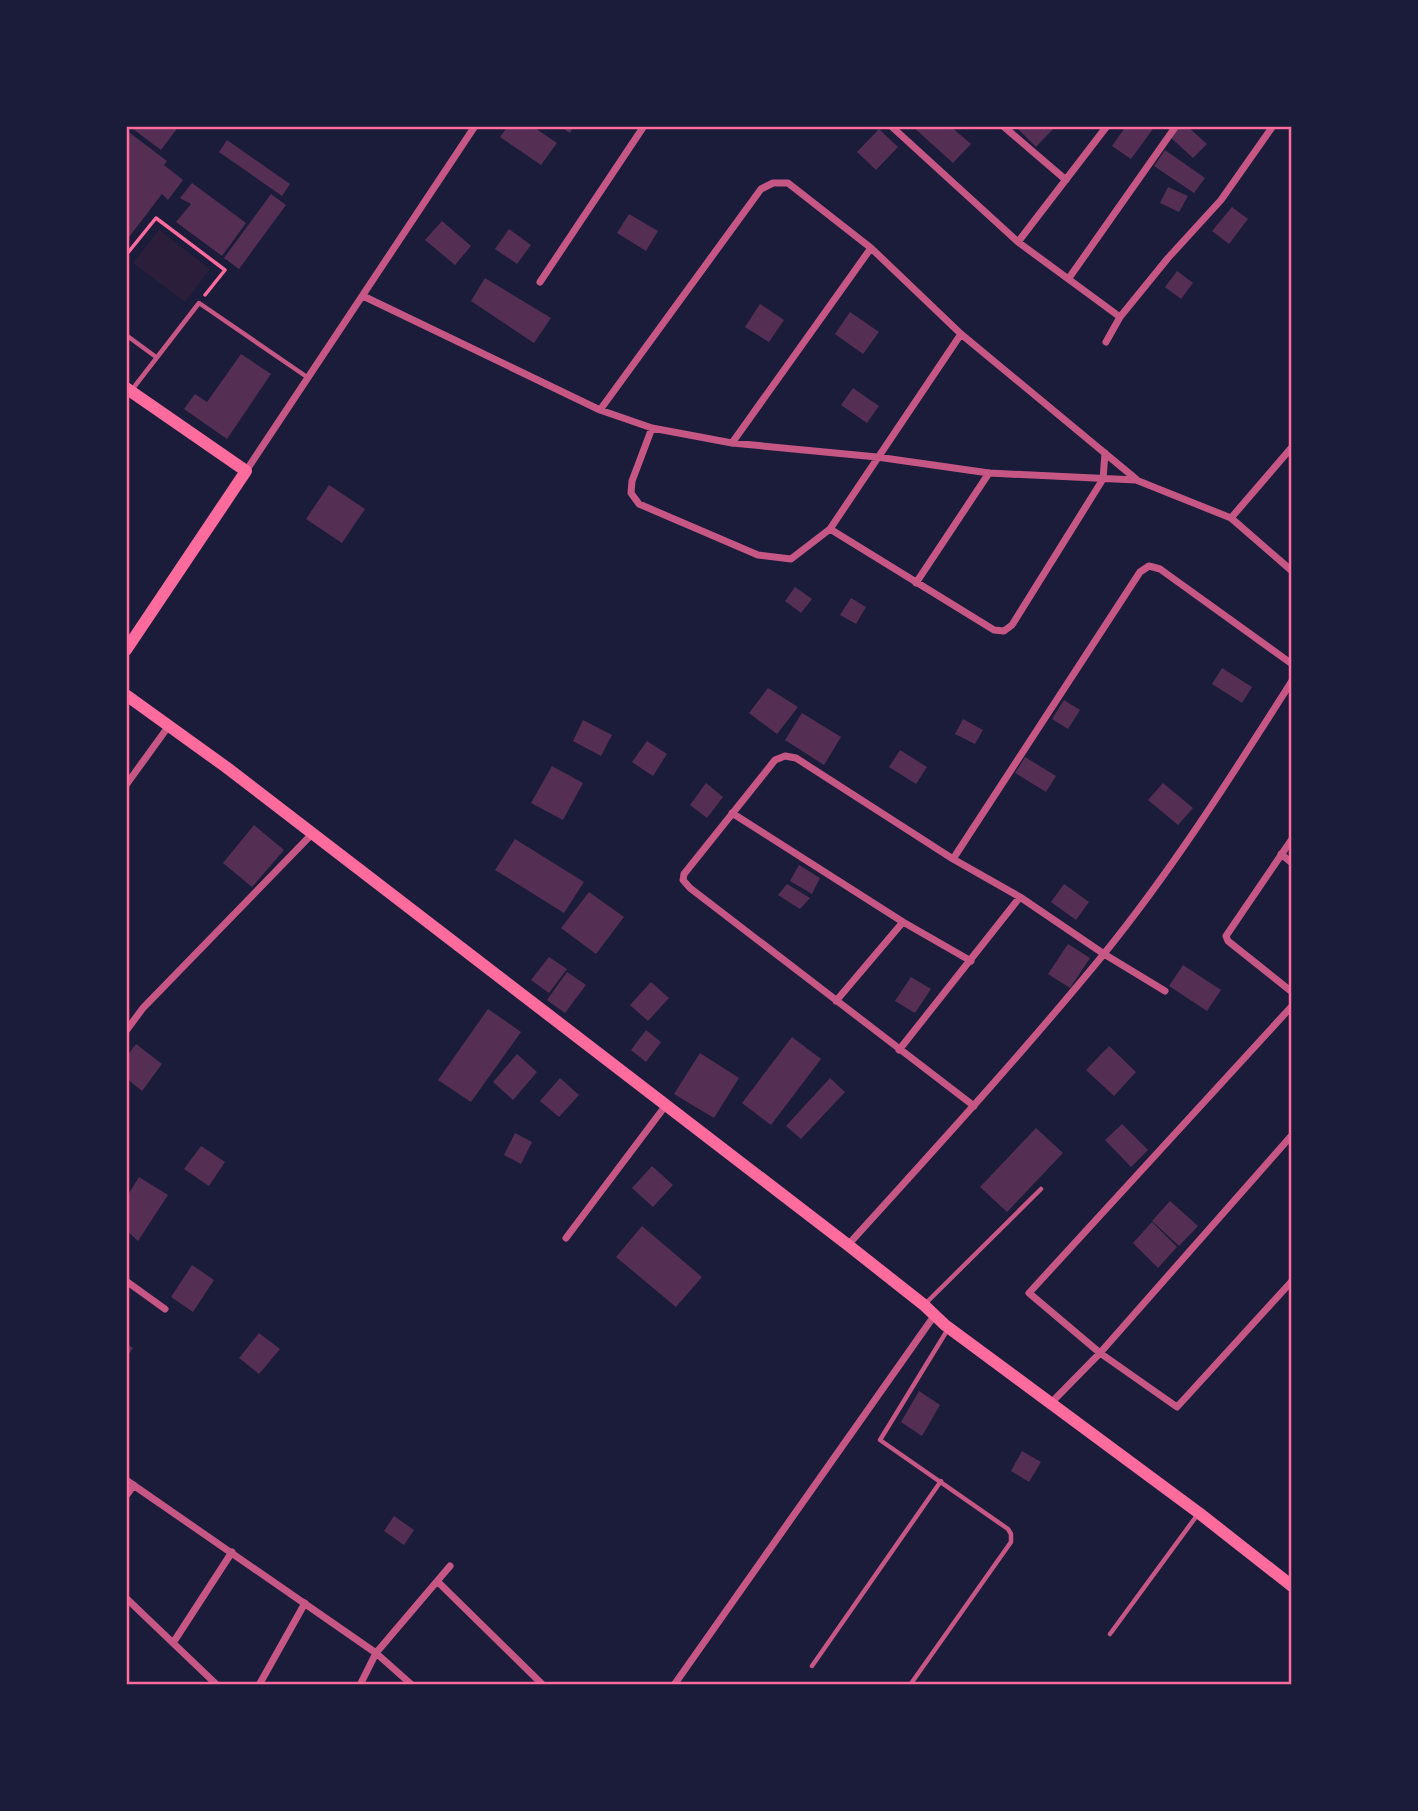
<svg xmlns="http://www.w3.org/2000/svg" width="1418" height="1811" viewBox="0 0 1418 1811" font-family="'DejaVu Sans',sans-serif">
<style>
.green{fill:#2a1e3b}
.building{fill:#542f53}
.lines{fill:none;stroke-linecap:round;stroke-linejoin:round}
.path{stroke:#ff6b9d;stroke-width:3.5}
.service{stroke:#c65784;stroke-width:4.5}
.minor{stroke:#c65784;stroke-width:7}
.secondary{stroke:#ff6b9d;stroke-width:12}
.neatline{fill:none;stroke:#ff6b9d;stroke-width:2.5}
</style>
<rect width="100%" height="100%" fill="#1b1b3a"/>
<path class="green" d="M 159,230 L 210,269 L 185,302 L 133,263 Z"/>
<path class="building" d="M 129,126 L 179,126 L 161,150 Z
M 508,126 L 532,126 L 557,143 L 541,165 L 500,137 Z
M 559,126 L 574,126 L 570,133 Z
M 912,126 L 950,126 L 971,144 L 953,163 Z
M 1015,126 L 1056,126 L 1036,147 Z
M 1126,126 L 1155,126 L 1131,159 L 1112,146 Z
M 1180,126 L 1187,126 L 1207,144 L 1193,158 L 1170,137 Z
M 879,129 L 898,147 L 876,170 L 857,152 Z
M 126,130 L 167,161 L 164,165 L 183,180 L 168,200 L 162,194 L 126,241 Z
M 227,140 L 290,184 L 282,196 L 219,152 Z
M 1165,150 L 1205,178 L 1194,193 L 1154,166 Z
M 192,183 L 246,223 L 222,256 L 176,222 L 191,204 L 180,198 Z
M 1168,187 L 1188,196 L 1179,212 L 1160,203 Z
M 271,194 L 286,205 L 239,269 L 224,258 Z
M 1232,207 L 1248,219 L 1229,244 L 1212,231 Z
M 629,214 L 658,231 L 646,251 L 617,233 Z
M 442,221 L 471,246 L 455,265 L 425,240 Z
M 509,229 L 531,245 L 517,264 L 495,249 Z
M 1177,271 L 1193,283 L 1181,299 L 1165,287 Z
M 485,278 L 551,318 L 534,343 L 471,301 Z
M 760,304 L 784,320 L 769,342 L 745,327 Z
M 850,312 L 879,332 L 863,354 L 835,334 Z
M 241,354 L 271,374 L 227,439 L 184,409 L 195,394 L 207,402 Z
M 853,388 L 879,406 L 867,423 L 841,405 Z
M 329,485 L 365,509 L 342,543 L 306,519 Z
M 795,587 L 812,599 L 801,613 L 785,601 Z
M 851,598 L 866,607 L 856,624 L 840,615 Z
M 1222,668 L 1252,687 L 1242,703 L 1212,684 Z
M 768,688 L 798,707 L 777,734 L 749,713 Z
M 1064,700 L 1080,710 L 1068,729 L 1052,719 Z
M 802,713 L 841,737 L 824,765 L 785,740 Z
M 963,719 L 983,730 L 975,744 L 955,734 Z
M 583,720 L 612,735 L 601,756 L 573,741 Z
M 647,741 L 667,754 L 653,776 L 632,762 Z
M 900,750 L 927,767 L 916,784 L 889,767 Z
M 1025,757 L 1056,776 L 1046,792 L 1015,773 Z
M 552,766 L 583,783 L 563,820 L 531,803 Z
M 706,783 L 723,797 L 707,818 L 690,805 Z
M 1163,783 L 1193,808 L 1178,825 L 1148,800 Z
M 254,825 L 284,850 L 252,887 L 223,863 Z
M 515,839 L 584,882 L 564,913 L 495,870 Z
M 799,865 L 820,878 L 812,894 L 790,881 Z
M 787,884 L 810,898 L 800,909 L 778,895 Z
M 1064,884 L 1089,902 L 1076,920 L 1051,902 Z
M 589,892 L 624,917 L 596,954 L 561,928 Z
M 1068,944 L 1090,958 L 1070,988 L 1048,974 Z
M 549,957 L 567,969 L 549,993 L 531,980 Z
M 1183,965 L 1221,990 L 1207,1011 L 1169,986 Z
M 567,972 L 586,985 L 565,1013 L 547,1000 Z
M 911,977 L 931,989 L 915,1013 L 895,1001 Z
M 651,982 L 669,998 L 648,1021 L 630,1005 Z
M 488,1009 L 521,1032 L 471,1102 L 438,1080 Z
M 646,1030 L 661,1042 L 646,1062 L 631,1050 Z
M 792,1037 L 821,1059 L 771,1125 L 742,1103 Z
M 136,1044 L 162,1064 L 142,1091 L 126,1078 L 126,1057 Z
M 1109,1046 L 1136,1072 L 1114,1096 L 1086,1070 Z
M 700,1053 L 739,1078 L 714,1118 L 674,1094 Z
M 517,1054 L 537,1072 L 513,1100 L 493,1082 Z
M 560,1078 L 579,1095 L 559,1117 L 540,1101 Z
M 830,1078 L 845,1092 L 801,1139 L 786,1126 Z
M 1122,1124 L 1148,1150 L 1131,1167 L 1105,1140 Z
M 1036,1128 L 1063,1153 L 1007,1212 L 980,1187 Z
M 515,1133 L 532,1142 L 521,1164 L 504,1155 Z
M 201,1146 L 225,1162 L 209,1186 L 184,1169 Z
M 652,1166 L 673,1185 L 653,1207 L 632,1188 Z
M 139,1177 L 168,1195 L 138,1241 L 126,1230 L 126,1198 Z
M 1170,1201 L 1198,1226 L 1179,1246 L 1152,1221 Z
M 1152,1222 L 1177,1247 L 1158,1268 L 1133,1243 Z
M 642,1226 L 702,1277 L 676,1307 L 616,1257 Z
M 192,1265 L 214,1280 L 193,1312 L 171,1297 Z
M 259,1333 L 280,1349 L 259,1374 L 239,1358 Z
M 126,1343 L 133,1348 L 126,1358 Z
M 919,1391 L 940,1405 L 922,1436 L 901,1422 Z
M 1022,1451 L 1041,1462 L 1029,1482 L 1011,1471 Z
M 394,1516 L 414,1530 L 404,1545 L 384,1531 Z"/>
<g class="lines">
<path class="path" d="M 126,255 L 156,218 L 225,270 L 205,295"/>
<path class="service" d="M 126,335 L 156,357
M 131,391 L 199,303 L 307,377
M 925,1304 L 1041,1189
M 1110,1634 L 1198,1514
M 812,1666 L 941,1481
M 910,1685 L 1011,1542 L 1011,1534 L 1008,1529 L 880,1440 L 948,1329"/>
<path class="minor" d="M 891,126 L 1018,242 L 1120,317 L 1168,258 L 1221,200 L 1273,126
M 1003,126 L 1066,180
M 1018,242 L 1107,126
M 1069,278 L 1176,126
M 540,282 L 644,126
M 363,296 L 600,410 L 652,428 L 732,443 L 877,457 L 989,473 L 1136,480 L 1231,518 L 1292,447
M 1106,342 L 1120,317
M 600,410 L 761,189 L 773,183 L 788,183 L 871,248 L 961,334 L 1136,479
M 652,428 L 632,481 L 631,493 L 639,504 L 758,555 L 791,559 L 830,529 L 994,630 L 1004,631 L 1012,625 L 1103,479 L 1105,453
M 732,443 L 871,248
M 246,471 L 475,126
M 1231,518 L 1292,571
M 830,529 L 961,334
M 916,583 L 989,473
M 126,785 L 168,727
M 732,813 L 903,922 L 971,961
M 1292,839 L 1226,936 L 1228,941 L 1292,992
M 1281,854 L 1292,863
M 953,859 L 1140,572 L 1149,566 L 1160,569 L 1292,664
M 836,1001 L 903,922
M 1292,1006 L 1029,1293 L 1100,1353 L 1177,1407 L 1292,1281
M 126,1031 L 143,1008 L 312,834
M 899,1050 L 1020,897
M 974,1106 L 690,888 L 683,880 L 684,874 L 775,760 L 785,756 L 796,758 L 953,859 L 1020,897 L 1104,954 L 1165,991
M 566,1238 L 666,1105
M 848,1245 C 934,1150 1021,1055 1103,955 C 1173,869 1232,775 1292,681
M 126,1281 L 165,1309
M 1051,1403 L 1100,1353 L 1292,1135
M 126,1480 L 376,1653 L 412,1685
M 126,1496 L 134,1485
M 438,1582 L 543,1685
M 126,1598 L 217,1685
M 173,1643 L 232,1552
M 259,1685 L 305,1603
M 360,1685 L 376,1653 L 450,1566
M 674,1685 L 934,1316"/>
<path class="secondary" d="M 126,388 L 246,471 L 126,650
M 126,695 L 226,767 L 848,1245 L 924,1305 L 945,1325 L 1199,1513 L 1292,1586"/>
</g>
<rect width="1418" height="1811" fill="none" stroke="#1b1b3a" stroke-width="256"/>
<rect x="128" y="128" width="1162" height="1555" class="neatline"/>
</svg>
